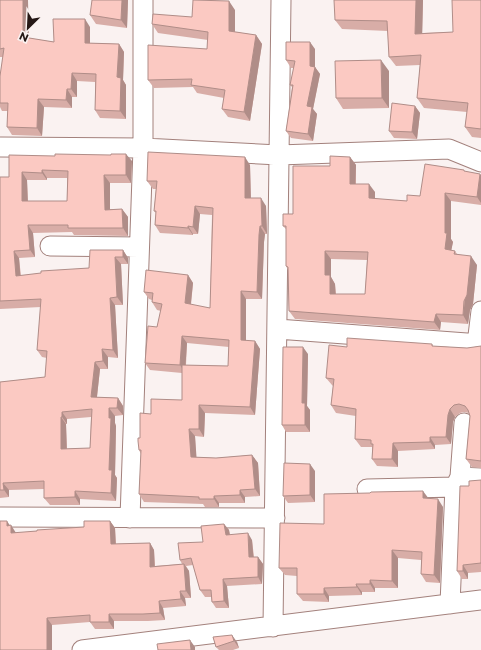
<svg xmlns="http://www.w3.org/2000/svg" width="481" height="650" viewBox="0 0 481 650" font-family="Montserrat,sans-serif">
<style>
.lines{fill:none;stroke-linecap:round;stroke-linejoin:round}
.minor-casing{stroke:#a3817c;stroke-width:21}
.minor{stroke:#fff;stroke-width:19}
.wall{fill:#d8ada7;fill-rule:evenodd}
.shaded-wall{fill:#b08d88}
.building{fill:#fbc9c2;stroke:#b08d88;fill-rule:evenodd}
</style>
<rect width="100%" height="100%" fill="#faf2f1"/>
<g class="lines">
<g class="minor-casing">
<path id="minor" d="M 0,147 L 143,148 L 279,155 L 449,149 L 481,162
M 50,246 L 139,247
M 277,329 L 481,344
M 477,344 L 481,311
M 460,477 L 481,478
M 367,489 L 455,487
M 0,517 L 275,518
M 130,518 L 143,148 L 143,0
M 450,604 L 455,487 L 460,477 L 464,423
M 273,627 L 281,0
M 82,650 L 481,600"/>
</g>
<use href="#minor" class="minor"/>
</g>
<path class="wall" d="M 0,0 L 28,0 L 28,38 L 54,42 L 90,27 L 90,43 L 119,44 L 124,52 L 123,80 L 126,85 L 126,119 L 100,118 L 95,110 L 95,82 L 77,81 L 77,97 L 72,97 L 72,108 L 44,107 L 42,136 L 12,135 L 7,127 L 8,111 L 2,111 L 0,107 L 0,76 L 3,57 L 0,57 Z
M 128,0 L 127,28 L 96,24 L 90,15 Z
M 423,0 L 422,33 L 453,32 L 481,0 L 481,138 L 472,137 L 465,127 L 467,112 L 424,108 L 417,98 L 420,65 L 396,66 L 389,57 L 388,31 L 342,29 L 335,20 Z
M 235,10 L 235,32 L 256,35 L 262,44 L 250,121 L 228,117 L 222,109 L 224,98 L 197,93 L 193,87 L 154,88 L 148,80 L 207,49 L 208,40 L 158,33 L 152,24 Z
M 315,49 L 315,67 L 320,74 L 313,109 L 317,114 L 313,141 L 291,138 L 286,131 L 292,87 L 290,85 L 294,68 L 291,68 L 286,60 Z
M 389,71 L 389,108 L 343,109 L 336,98 Z
M 415,106 L 420,113 L 417,139 L 394,138 L 389,131 Z
M 9,155 L 132,161 L 131,183 L 110,183 L 110,209 L 122,209 L 128,217 L 128,236 L 74,235 L 72,232 L 33,233 L 35,257 L 19,258 L 21,276 L 89,268 L 123,250 L 128,258 L 128,264 L 121,264 L 123,305 L 115,305 L 118,358 L 108,357 L 108,369 L 100,369 L 97,397 L 118,398 L 123,406 L 123,415 L 115,416 L 115,423 L 116,426 L 115,475 L 117,478 L 116,501 L 80,499 L 80,505 L 50,505 L 44,498 L 44,489 L 9,490 L 9,497 L 0,498 L 0,382 L 45,377 L 47,358 L 42,357 L 37,350 L 41,307 L 0,309 L 0,177 L 9,177 ZM 47,178 L 67,178 L 67,201 L 28,201 L 27,180 L 47,180 ZM 91,417 L 90,448 L 67,449 L 66,424 L 67,424 L 67,419 Z
M 350,157 L 356,165 L 356,184 L 375,192 L 375,199 L 407,201 L 420,196 L 466,172 L 481,175 L 481,205 L 451,201 L 451,239 L 453,242 L 451,250 L 455,251 L 457,254 L 477,265 L 473,304 L 470,310 L 468,324 L 441,322 L 440,330 L 295,319 L 289,311 L 288,270 L 286,266 L 286,229 L 283,226 L 330,166 ZM 331,259 L 367,260 L 365,294 L 336,294 L 335,284 L 331,277 Z
M 250,165 L 251,198 L 266,206 L 267,234 L 265,234 L 264,242 L 262,299 L 246,299 L 246,341 L 255,341 L 260,349 L 255,415 L 205,413 L 204,437 L 195,436 L 196,457 L 216,458 L 252,455 L 258,463 L 260,496 L 245,497 L 245,503 L 219,503 L 219,507 L 205,507 L 203,504 L 144,502 L 139,494 L 141,454 L 139,450 L 140,438 L 151,414 L 182,400 L 182,373 L 150,370 L 145,363 L 157,327 L 161,311 L 157,310 L 152,302 L 152,300 L 149,299 L 144,292 L 188,275 L 193,283 L 191,305 L 210,308 L 212,215 L 200,214 L 198,234 L 193,234 L 193,235 L 160,233 L 155,225 L 156,213 L 154,211 L 156,189 L 153,189 L 147,181 ZM 187,343 L 229,347 L 228,366 L 186,365 Z
M 432,344 L 433,346 L 467,348 L 481,346 L 481,468 L 472,467 L 466,459 L 470,416 L 469,413 L 464,412 L 460,413 L 455,417 L 453,422 L 451,444 L 435,445 L 435,449 L 398,451 L 398,467 L 377,466 L 372,459 L 372,447 L 361,447 L 355,439 L 356,416 L 336,413 L 331,405 L 333,386 L 332,385 L 326,378 L 347,347 Z
M 308,354 L 307,406 L 310,410 L 310,432 L 286,432 L 282,425 Z
M 315,471 L 315,502 L 288,503 L 283,496 Z
M 481,480 L 481,572 L 468,573 L 468,579 L 462,579 L 457,571 L 469,486 Z
M 429,499 L 443,507 L 440,583 L 426,582 L 421,574 L 421,560 L 398,558 L 398,588 L 375,588 L 375,592 L 362,592 L 362,595 L 329,596 L 329,602 L 303,601 L 297,594 L 297,576 L 285,575 L 279,568 L 324,524 Z
M 110,521 L 115,528 L 116,544 L 150,543 L 154,550 L 155,566 L 182,564 L 180,560 L 203,542 L 224,524 L 229,530 L 230,535 L 252,540 L 254,557 L 258,557 L 263,564 L 262,584 L 227,586 L 229,608 L 216,608 L 212,602 L 211,597 L 205,597 L 200,590 L 193,565 L 186,566 L 189,571 L 191,598 L 185,598 L 186,606 L 163,608 L 165,620 L 148,621 L 114,621 L 114,629 L 95,629 L 90,622 L 52,625 L 52,650 L 10,526 L 16,533 L 84,527 Z
M 213,637 L 237,642 L 239,648 L 233,650 L 219,650 L 216,647 Z"/>
<path class="shaded-wall" d="M 23,0 L 28,0 L 29,45 L 23,37 Z
M 122,0 L 128,0 L 127,28 L 121,20 Z
M 416,0 L 423,0 L 422,43 L 415,34 Z
M 229,1 L 235,10 L 235,39 L 229,31 Z
M 85,19 L 90,27 L 90,50 L 85,43 Z
M 256,35 L 262,44 L 250,121 L 244,112 Z
M 310,42 L 315,49 L 315,68 L 315,67 L 320,74 L 313,109 L 317,114 L 313,141 L 308,134 L 307,106 L 310,66 Z
M 119,44 L 124,52 L 123,80 L 126,85 L 126,119 L 120,111 L 117,77 Z
M 381,60 L 389,71 L 389,108 L 382,98 Z
M 72,73 L 77,81 L 77,97 L 71,89 Z
M 67,89 L 72,97 L 72,108 L 66,100 Z
M 38,99 L 44,107 L 42,136 L 37,128 Z
M 415,106 L 420,113 L 417,139 L 412,132 Z
M 126,154 L 132,161 L 131,183 L 126,175 Z
M 245,157 L 250,165 L 251,205 L 245,198 Z
M 350,157 L 356,165 L 355,193 L 350,184 Z
M 42,170 L 47,178 L 47,180 L 42,173 Z
M 22,172 L 27,180 L 28,208 L 22,201 Z
M 480,174 L 481,175 L 481,203 L 477,197 Z
M 104,175 L 110,183 L 110,217 L 105,210 Z
M 369,184 L 375,192 L 375,206 L 369,198 Z
M 445,193 L 451,201 L 451,239 L 453,242 L 450,257 L 445,249 Z
M 261,198 L 266,206 L 267,234 L 262,226 Z
M 195,206 L 200,214 L 198,234 L 193,227 Z
M 122,209 L 128,217 L 128,236 L 123,228 Z
M 28,225 L 33,233 L 35,257 L 30,250 Z
M 188,226 L 193,234 L 193,235 L 188,228 Z
M 260,226 L 265,234 L 264,242 L 262,299 L 257,292 L 259,235 Z
M 123,250 L 128,258 L 128,264 L 123,257 Z
M 14,251 L 19,258 L 21,284 L 16,276 Z
M 325,251 L 331,259 L 331,277 L 335,284 L 336,302 L 330,294 L 325,275 Z
M 471,256 L 477,265 L 473,304 L 470,310 L 468,324 L 463,315 Z
M 115,257 L 121,264 L 123,305 L 117,297 Z
M 188,275 L 193,283 L 190,311 L 185,303 Z
M 241,291 L 246,299 L 246,348 L 241,340 Z
M 110,298 L 115,305 L 118,358 L 113,350 Z
M 436,314 L 441,322 L 440,330 L 434,322 Z
M 182,336 L 187,343 L 185,373 L 180,365 Z
M 255,341 L 260,349 L 255,415 L 250,407 Z
M 303,347 L 308,354 L 307,406 L 310,410 L 310,432 L 305,425 L 302,403 Z
M 102,349 L 108,357 L 108,369 L 103,361 Z
M 95,362 L 100,369 L 96,405 L 91,397 Z
M 118,398 L 123,406 L 123,415 L 117,408 Z
M 199,405 L 205,413 L 204,437 L 199,429 Z
M 109,408 L 115,416 L 115,423 L 116,426 L 115,475 L 117,478 L 116,501 L 111,493 L 109,470 Z
M 450,409 L 455,417 L 453,422 L 451,444 L 446,437 L 448,415 Z
M 62,412 L 67,419 L 67,424 L 62,417 Z
M 61,417 L 66,424 L 67,457 L 61,449 Z
M 189,429 L 195,436 L 197,464 L 191,457 Z
M 430,437 L 435,445 L 435,449 L 430,442 Z
M 393,443 L 398,451 L 398,467 L 392,459 Z
M 252,455 L 258,463 L 260,496 L 255,489 Z
M 310,464 L 315,471 L 315,502 L 310,495 Z
M 3,483 L 9,490 L 9,497 L 4,490 Z
M 240,490 L 245,497 L 245,503 L 240,495 Z
M 75,491 L 80,499 L 80,505 L 75,497 Z
M 423,491 L 429,499 L 423,498 Z
M 214,496 L 219,503 L 219,507 L 214,499 Z
M 438,499 L 443,507 L 440,583 L 434,575 Z
M 7,521 L 11,527 L 11,525 L 16,533 L 11,533 L 7,526 Z
M 110,521 L 115,528 L 116,551 L 111,544 Z
M 224,524 L 229,530 L 231,542 L 226,535 Z
M 248,533 L 252,540 L 254,564 L 249,557 Z
M 150,543 L 154,550 L 155,574 L 150,567 Z
M 392,550 L 398,558 L 398,588 L 392,581 Z
M 258,557 L 263,564 L 262,584 L 258,577 Z
M 184,564 L 189,571 L 191,598 L 186,591 Z
M 463,565 L 468,573 L 468,579 L 463,571 Z
M 223,579 L 227,586 L 229,608 L 224,601 Z
M 370,580 L 375,588 L 375,592 L 370,584 Z
M 356,584 L 362,592 L 362,595 L 357,587 Z
M 324,588 L 329,596 L 329,602 L 324,594 Z
M 180,591 L 185,598 L 186,606 L 181,599 Z
M 159,601 L 163,608 L 165,620 L 160,613 Z
M 109,614 L 114,621 L 114,629 L 109,622 Z
M 47,618 L 52,625 L 52,650 L 47,650 Z
M 232,635 L 237,642 L 239,648 L 234,641 Z
M 190,640 L 195,647 L 195,650 L 191,650 Z"/>
<path class="building" d="M 0,0 L 23,0 L 23,37 L 54,42 L 53,19 L 85,19 L 85,43 L 119,44 L 117,77 L 121,78 L 120,111 L 95,110 L 96,74 L 72,73 L 71,89 L 67,89 L 66,100 L 38,99 L 37,128 L 7,127 L 8,103 L 0,103 L 0,76 L 4,48 L 0,49 Z
M 92,0 L 122,0 L 121,20 L 90,15 Z
M 193,0 L 229,1 L 229,31 L 256,35 L 244,112 L 222,109 L 225,90 L 191,85 L 192,79 L 148,80 L 148,45 L 207,49 L 208,32 L 152,24 L 153,14 L 192,17 Z
M 334,0 L 416,0 L 415,34 L 453,32 L 452,0 L 481,0 L 481,129 L 465,127 L 468,103 L 417,98 L 421,55 L 389,57 L 387,21 L 335,20 Z
M 286,42 L 310,42 L 310,66 L 315,67 L 307,106 L 312,107 L 308,134 L 286,131 L 293,85 L 290,85 L 295,61 L 286,60 Z
M 381,60 L 382,98 L 336,98 L 335,61 Z
M 392,103 L 415,106 L 412,132 L 389,131 Z
M 148,152 L 245,157 L 245,198 L 261,198 L 262,226 L 260,226 L 259,235 L 257,292 L 241,291 L 241,340 L 255,341 L 250,407 L 199,405 L 199,429 L 189,429 L 191,457 L 216,458 L 252,455 L 255,489 L 240,490 L 240,495 L 214,496 L 214,499 L 199,499 L 199,497 L 139,494 L 141,450 L 139,450 L 138,441 L 138,438 L 140,438 L 140,413 L 151,414 L 151,399 L 182,400 L 182,365 L 228,366 L 229,340 L 182,336 L 180,365 L 145,363 L 148,326 L 157,327 L 162,304 L 152,302 L 153,293 L 144,292 L 146,270 L 188,275 L 185,303 L 210,308 L 213,208 L 195,206 L 193,227 L 188,226 L 188,228 L 155,225 L 156,211 L 154,211 L 157,181 L 147,181 Z
M 55,154 L 111,155 L 111,154 L 126,154 L 126,175 L 104,175 L 105,210 L 122,209 L 123,228 L 68,228 L 68,225 L 28,225 L 30,250 L 14,251 L 16,276 L 41,273 L 41,271 L 89,268 L 90,250 L 123,250 L 123,257 L 115,257 L 117,297 L 110,298 L 113,350 L 102,349 L 103,361 L 95,362 L 91,397 L 118,398 L 117,408 L 109,408 L 109,418 L 111,418 L 109,470 L 112,470 L 111,493 L 75,491 L 75,497 L 44,498 L 44,481 L 3,483 L 4,490 L 0,490 L 0,382 L 45,377 L 47,351 L 37,350 L 41,299 L 0,301 L 0,177 L 9,177 L 9,155 L 55,156 ZM 42,170 L 68,171 L 67,201 L 22,201 L 22,172 L 42,173 ZM 92,409 L 90,448 L 61,449 L 61,417 L 62,417 L 62,412 Z
M 330,156 L 350,157 L 350,184 L 369,184 L 369,198 L 407,201 L 407,195 L 420,196 L 425,164 L 464,170 L 464,171 L 480,174 L 477,197 L 445,193 L 445,233 L 447,233 L 445,249 L 455,251 L 454,254 L 471,256 L 467,295 L 464,301 L 463,315 L 436,314 L 434,322 L 289,311 L 288,267 L 286,266 L 286,226 L 283,226 L 283,214 L 293,214 L 293,166 L 330,166 ZM 325,251 L 368,252 L 365,294 L 330,294 L 330,275 L 325,275 Z
M 347,338 L 432,344 L 432,346 L 467,348 L 481,346 L 481,461 L 466,459 L 470,416 L 468,410 L 465,406 L 459,404 L 454,405 L 450,409 L 448,415 L 446,437 L 430,437 L 430,442 L 393,443 L 392,459 L 372,459 L 373,444 L 371,444 L 371,440 L 355,439 L 356,409 L 331,405 L 334,379 L 326,378 L 329,345 L 347,347 Z
M 283,347 L 303,347 L 302,403 L 305,403 L 305,425 L 282,425 Z
M 284,463 L 310,464 L 310,495 L 283,496 Z
M 481,480 L 481,563 L 463,565 L 463,571 L 457,571 L 460,486 L 469,486 L 469,481 Z
M 423,491 L 423,498 L 438,499 L 434,575 L 421,574 L 422,552 L 392,550 L 392,581 L 370,580 L 370,584 L 356,584 L 357,587 L 324,588 L 324,594 L 297,594 L 297,568 L 279,568 L 280,523 L 324,524 L 324,494 L 370,493 L 371,492 Z
M 0,521 L 7,521 L 7,526 L 11,525 L 11,533 L 37,531 L 37,530 L 84,527 L 84,521 L 110,521 L 111,544 L 150,543 L 150,567 L 184,564 L 186,591 L 180,591 L 181,599 L 159,601 L 160,613 L 143,614 L 109,614 L 109,622 L 90,622 L 90,615 L 47,618 L 47,650 L 0,650 Z
M 224,524 L 226,535 L 248,533 L 249,557 L 258,557 L 258,577 L 223,579 L 224,601 L 212,602 L 211,590 L 200,590 L 191,558 L 180,560 L 178,543 L 203,542 L 201,526 Z
M 232,635 L 234,641 L 216,647 L 213,637 Z
M 190,640 L 191,650 L 158,650 L 157,644 Z"/>
<g transform="translate(28 28) rotate(204)" stroke="#faf2f1" stroke-width="3" paint-order="stroke">
<path d="M0-3L7 15L0 10L-7 15Z" fill="#251816"/>
<text y="-6" font-size="11" font-weight="bold" text-anchor="middle" fill="#251816">N</text>
</g>
</svg>
